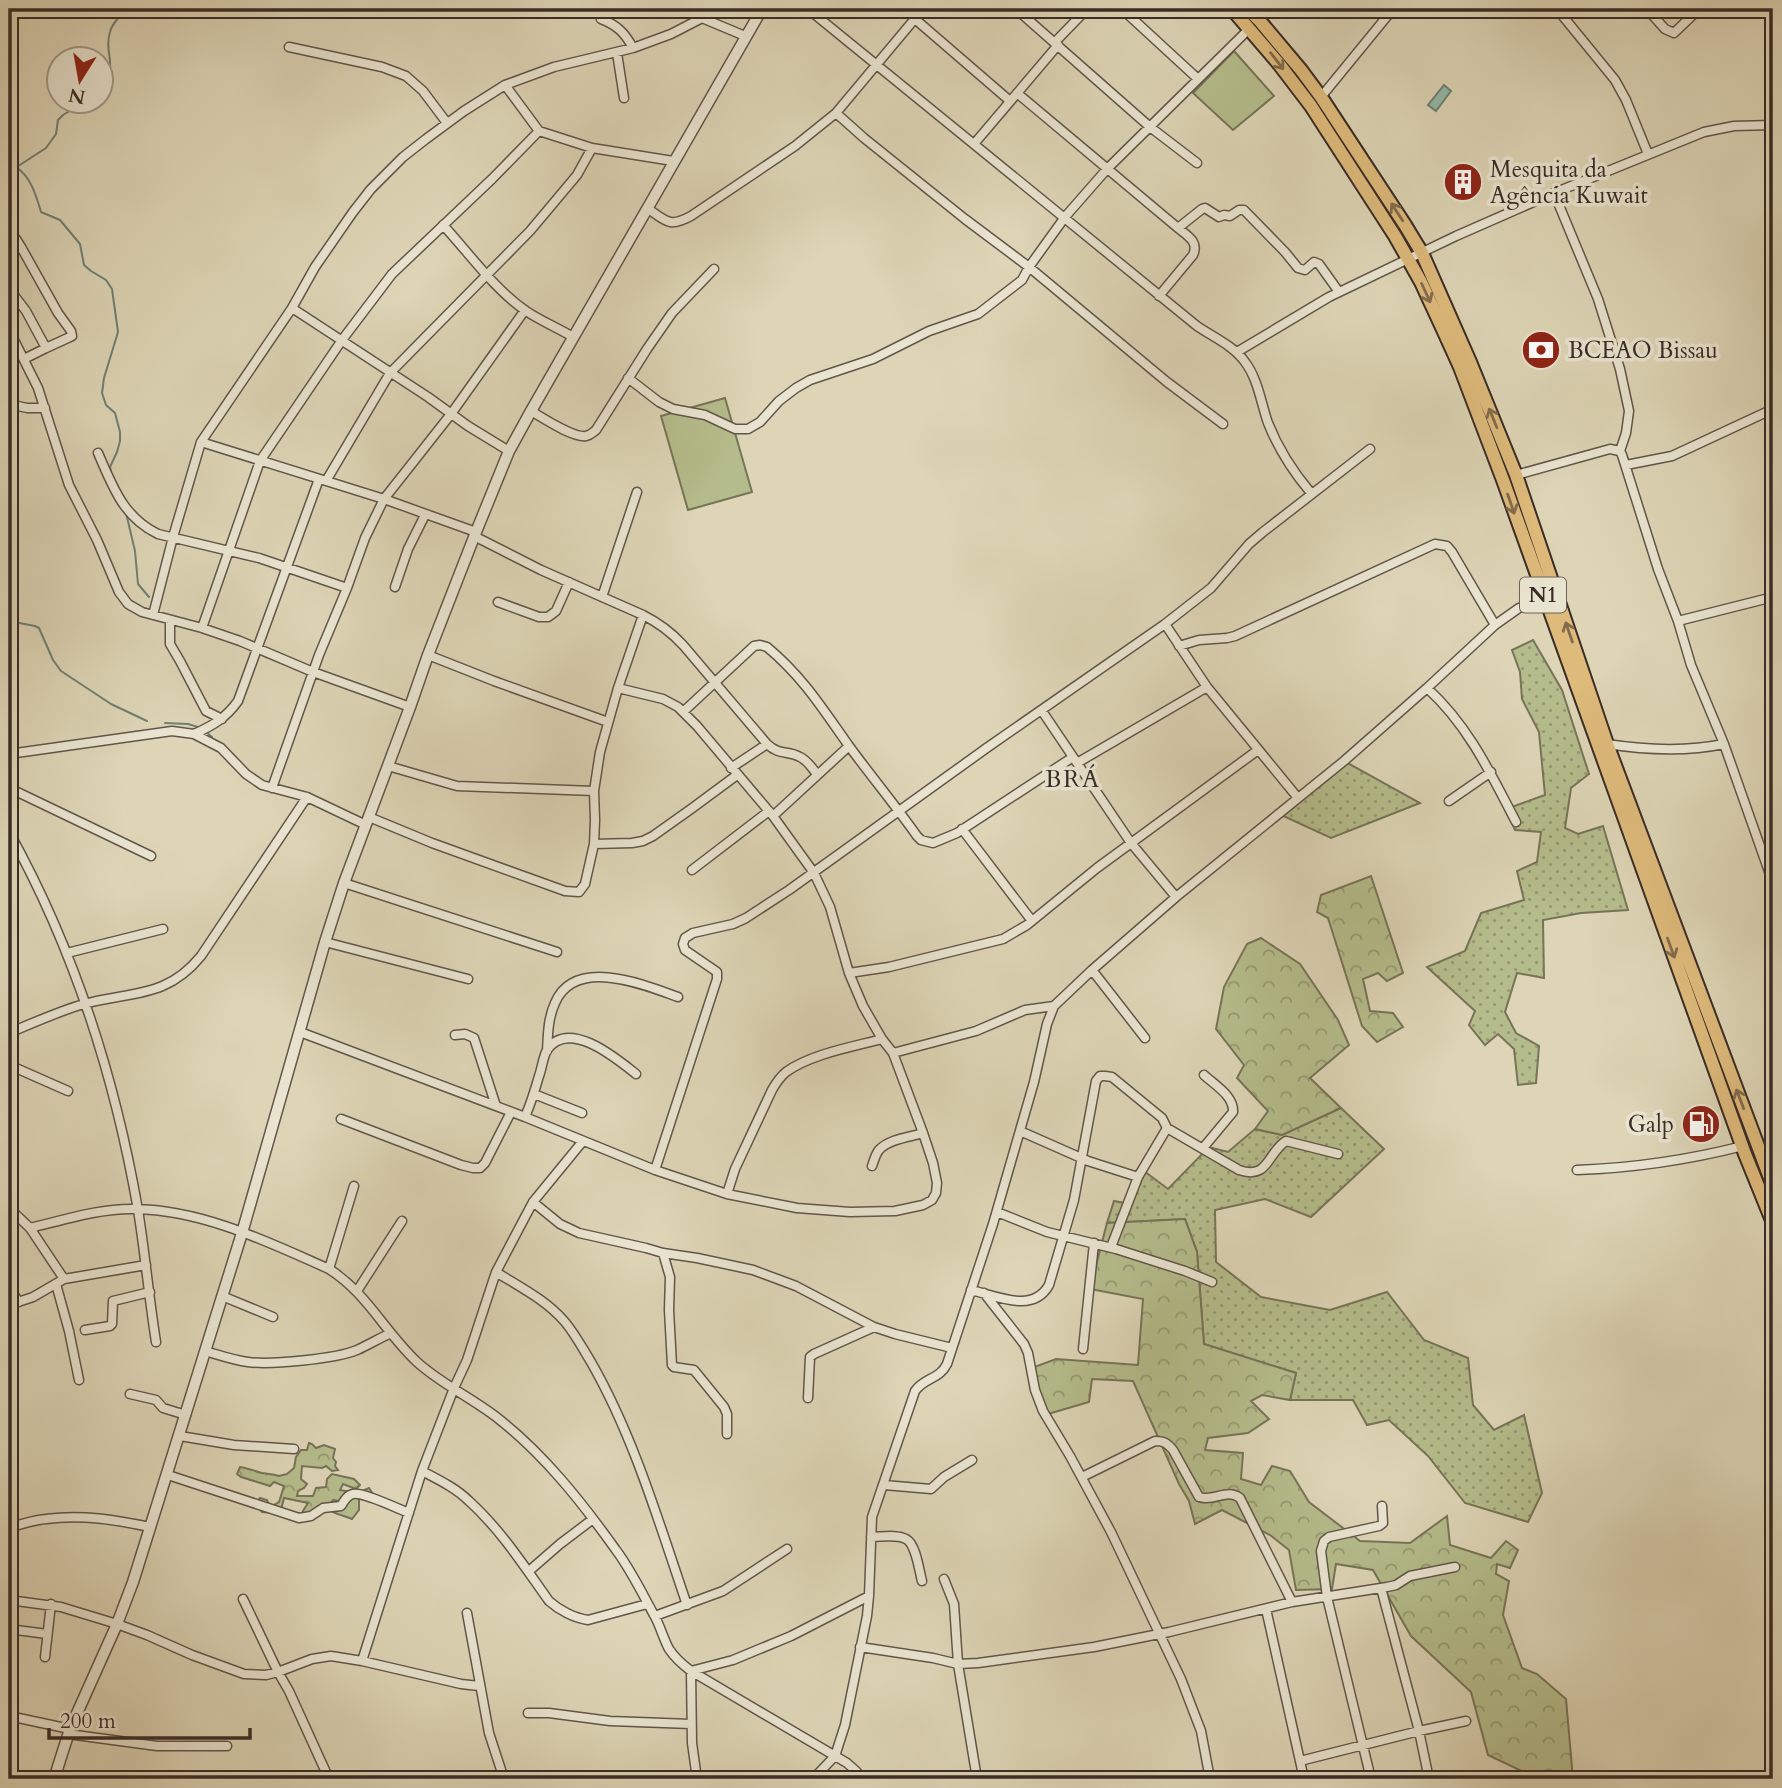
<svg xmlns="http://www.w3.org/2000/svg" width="1782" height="1788" viewBox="0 0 1782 1788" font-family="Cardo,serif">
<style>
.grass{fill:url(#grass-dots);stroke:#777459;stroke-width:2}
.forest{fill:url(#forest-crowns);stroke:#777459;stroke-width:2}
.garden{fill:#b5bc8b;stroke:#777459;stroke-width:2}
.water{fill:#93b9a9;stroke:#6f8175;stroke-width:2}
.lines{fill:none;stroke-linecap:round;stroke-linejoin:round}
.stream{stroke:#6f8175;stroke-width:2}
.minor-casing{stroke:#62564b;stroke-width:11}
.tertiary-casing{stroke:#62564b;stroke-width:13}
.primary-casing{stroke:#392c27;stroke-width:16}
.minor{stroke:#e9e4d0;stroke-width:8}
.tertiary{stroke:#e9e4d0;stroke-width:10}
.primary{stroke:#deba7b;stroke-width:12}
.oneway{stroke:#836c4d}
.labels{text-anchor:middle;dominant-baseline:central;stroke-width:7;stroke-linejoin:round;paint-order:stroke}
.shield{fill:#e9e4d0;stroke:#6e635a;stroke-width:2}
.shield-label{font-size:21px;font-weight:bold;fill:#392c27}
.poi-label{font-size:23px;fill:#392c27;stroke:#e9e4d0;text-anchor:start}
.neighbourhood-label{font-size:24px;letter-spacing:2px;fill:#392c27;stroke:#e9e4d0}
</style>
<defs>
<pattern id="grass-dots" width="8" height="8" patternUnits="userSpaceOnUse" patternTransform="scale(1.75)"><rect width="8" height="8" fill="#b5bc8b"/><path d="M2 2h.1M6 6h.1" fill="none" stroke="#949972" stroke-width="1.8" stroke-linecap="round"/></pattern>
<pattern id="forest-crowns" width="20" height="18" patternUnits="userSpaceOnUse" patternTransform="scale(1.75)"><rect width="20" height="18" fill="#b5bc8b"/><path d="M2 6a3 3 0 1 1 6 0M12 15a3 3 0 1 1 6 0" fill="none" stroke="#949972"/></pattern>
</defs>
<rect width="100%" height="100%" fill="#ddd5b6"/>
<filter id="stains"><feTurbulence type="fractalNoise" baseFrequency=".00286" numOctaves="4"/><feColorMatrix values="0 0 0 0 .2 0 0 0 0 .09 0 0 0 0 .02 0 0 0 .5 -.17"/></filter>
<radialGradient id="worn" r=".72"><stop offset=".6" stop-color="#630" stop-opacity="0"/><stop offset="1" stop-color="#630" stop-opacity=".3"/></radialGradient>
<path class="grass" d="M 1533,640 L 1562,690 L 1589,774 L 1571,788 L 1565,828 L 1578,834 L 1603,826 L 1628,910 L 1581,913 L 1543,920 L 1544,978 L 1517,973 L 1505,1012 L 1516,1033 L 1539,1046 L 1536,1083 L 1518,1085 L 1514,1049 L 1498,1034 L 1485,1045 L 1469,1025 L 1475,1011 L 1427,967 L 1465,951 L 1481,913 L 1524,900 L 1517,871 L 1537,862 L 1541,832 L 1515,830 L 1506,809 L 1545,795 L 1539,732 L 1522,699 L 1520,672 L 1512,650 Z
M 1344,761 L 1420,803 L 1331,838 L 1279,814 Z
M 1341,1108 L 1384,1149 L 1311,1217 L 1265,1199 L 1215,1210 L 1216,1262 L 1261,1297 L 1330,1310 L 1387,1292 L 1424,1340 L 1468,1358 L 1473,1405 L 1494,1430 L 1524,1415 L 1542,1493 L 1528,1522 L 1465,1503 L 1428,1456 L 1389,1420 L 1367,1425 L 1353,1400 L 1290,1400 L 1296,1373 L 1204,1344 L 1197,1252 L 1185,1219 L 1107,1223 L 1114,1201 L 1130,1204 L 1144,1171 L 1168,1189 L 1209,1147 L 1228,1152 L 1255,1129 L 1282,1135 Z"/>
<path class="forest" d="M 1371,876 L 1403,973 L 1387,981 L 1378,973 L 1363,979 L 1370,1011 L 1393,1013 L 1403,1027 L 1377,1042 L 1362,1026 L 1328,918 L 1317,912 L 1321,895 Z
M 1261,938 L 1300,964 L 1338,1020 L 1349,1045 L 1310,1078 L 1341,1108 L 1282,1135 L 1255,1129 L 1268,1111 L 1237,1078 L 1244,1065 L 1216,1029 L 1224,987 L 1247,944 Z
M 1185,1219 L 1197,1252 L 1204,1344 L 1296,1373 L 1290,1400 L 1262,1395 L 1251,1401 L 1269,1419 L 1248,1433 L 1208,1438 L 1205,1450 L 1243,1453 L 1241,1479 L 1261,1485 L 1272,1466 L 1290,1471 L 1309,1502 L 1360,1541 L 1410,1543 L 1447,1516 L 1450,1545 L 1491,1558 L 1506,1541 L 1518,1550 L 1510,1568 L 1497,1564 L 1496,1574 L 1509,1581 L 1503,1615 L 1522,1668 L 1537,1674 L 1566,1699 L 1573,1779 L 1533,1779 L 1532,1776 L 1488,1755 L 1471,1692 L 1411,1636 L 1373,1570 L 1336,1564 L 1332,1589 L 1296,1590 L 1289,1550 L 1270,1535 L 1222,1510 L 1195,1524 L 1189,1501 L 1179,1484 L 1133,1381 L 1092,1379 L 1089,1402 L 1048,1414 L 1029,1369 L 1056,1359 L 1138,1365 L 1143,1299 L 1090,1289 L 1107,1223 Z
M 309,1443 L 312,1444 L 316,1448 L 324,1445 L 335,1449 L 333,1458 L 336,1462 L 335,1466 L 338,1470 L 332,1471 L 326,1466 L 322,1468 L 302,1466 L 301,1479 L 307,1484 L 304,1488 L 298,1491 L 297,1496 L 313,1496 L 316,1488 L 326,1487 L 327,1479 L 332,1474 L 354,1479 L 360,1485 L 356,1489 L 343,1484 L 340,1490 L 357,1493 L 369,1488 L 373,1494 L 369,1500 L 359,1499 L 359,1510 L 352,1519 C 345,1516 339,1515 333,1512 L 334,1509 L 342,1506 L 339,1501 L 333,1500 L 328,1508 L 302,1516 L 303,1511 L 308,1503 L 284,1498 L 281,1510 L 275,1513 L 262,1512 L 255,1504 L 260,1498 L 267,1500 L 270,1507 L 279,1502 L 284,1486 L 274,1482 L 270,1486 L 241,1477 L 237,1474 L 240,1467 C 248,1468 254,1471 262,1473 C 268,1474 273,1474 279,1476 L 287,1474 L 294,1468 L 296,1457 L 301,1450 L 307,1450 Z"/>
<path class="garden" d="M 1234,51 L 1274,96 L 1233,130 L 1193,93 Z
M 725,398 L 752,492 L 688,510 L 661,416 Z"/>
<path class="water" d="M 1444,85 L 1451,91 L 1436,111 L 1428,105 Z"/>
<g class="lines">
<path class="stream" d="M 102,85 C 119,64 103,53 110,32 C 112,23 120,16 126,9
M 16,167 C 31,177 36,195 41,212 L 60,220 L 80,244 L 84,265 L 91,271 L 106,280 L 112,289 L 118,332 L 104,378 L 102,393 L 106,405 L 115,413 L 120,432 L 120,441 L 117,452 L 110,467 L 111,472
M 9,172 L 46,148 L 56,134 L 58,120 L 63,115 L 84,102
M 126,513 L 135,551 L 138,584 L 149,597
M 9,621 L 35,626 L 39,628 L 53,660 L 61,671 L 111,704 L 147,721
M 165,723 L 188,724 L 201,728
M 205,731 L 212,737"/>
<g class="minor-casing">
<path id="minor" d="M 690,9 L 702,18 L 745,36
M 808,9 L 1197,326 C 1213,337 1234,346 1245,362 C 1258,379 1261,403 1268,423 C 1278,448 1294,473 1311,493
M 1016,9 L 1150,127 L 1197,163
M 1122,9 L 1198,79
M 1557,9 L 1615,80 L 1626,100 L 1648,154
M 1647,9 L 1665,29 L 1674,33 L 1699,9
M 1746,9 L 1749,13
M 601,19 C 617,25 625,33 633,48
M 915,19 L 1010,101
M 1055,42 L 1087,9
M 289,47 L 382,67 L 406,76 L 423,91 L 447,123
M 617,53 L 624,98
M 505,85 L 539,131 L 592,148 L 673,161
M 1017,93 L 1178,228 C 1188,236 1199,242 1193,255 L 1159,296
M 1321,97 L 1393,9
M 836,113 L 864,138 L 965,219 L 1029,267 L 1167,382 L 1223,424
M 974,144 L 1058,45
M 1554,193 L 1598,299 L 1620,369 L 1629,411 L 1626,433 L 1620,451
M 647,208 C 666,221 669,228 691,216 L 795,146 L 836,113 L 923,9
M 443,225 C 469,253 494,289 526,311 C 541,321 558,328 573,337
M 1178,228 L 1202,209 L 1205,208 L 1219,217 L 1224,215 L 1230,216 L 1239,210 L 1244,210 L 1285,252 L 1298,268 L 1305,270 L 1314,262 L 1319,264 L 1339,292
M 9,235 L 16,239 L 21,247 L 58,313 L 71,331 L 72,336 L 70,337 L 46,348
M 10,290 L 26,311 L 46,348 L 24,359
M 292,308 L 428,397 L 468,426 L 509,451
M 9,330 L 38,388 L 69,485 L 97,540 L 119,592 L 128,604 L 142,612 L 202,628 L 240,641 L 313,672 L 410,707
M 1237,352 L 1329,297 L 1456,236 L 1554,193 L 1704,132 L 1734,126 L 1773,125
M 628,378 L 659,402 L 673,409 L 705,415 L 735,429 L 748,429 L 760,422 L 779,401 L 796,388 L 810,380 L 873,359 L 929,331 L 978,314 L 1022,280 L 1029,267 L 1065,217 L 1107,169 L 1250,28
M 9,404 L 27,408 L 45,408
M 531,411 C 543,418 573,438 586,436 C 591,435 592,433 596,430 L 647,349 L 672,313 L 714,269
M 201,442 L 384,499 L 476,532
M 98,453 C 113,487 123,517 158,534 L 259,558 L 347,588
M 1626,465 L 1672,456 L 1773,409
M 1516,475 L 1610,449 L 1620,451 L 1622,455 L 1658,569 L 1678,621 L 1691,665 L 1724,744 L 1773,883
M 326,481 L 390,373 L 530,231 L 577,175 L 592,148
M 474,536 L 541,570 L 643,615 C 659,623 671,632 683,645 L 767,744 C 780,756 787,750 800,757 C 807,760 812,768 817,774
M 395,587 L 408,549 L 425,515
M 602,597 L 637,492
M 498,602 L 539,617 L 548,617 L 556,611 L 569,582
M 153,615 L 173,537 L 201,442 L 292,308 L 315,267 L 353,212 L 371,189 L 403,157 L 426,139 L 464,111 L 505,85 L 554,67 L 633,48 L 671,34 L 702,18
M 170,620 L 170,644 L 180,661 L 206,711 L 222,719
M 1678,621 L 1773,597
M 202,628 L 260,461 L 342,340 L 392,274 L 492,179 L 539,131
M 1179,646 L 1199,640 L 1227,638 L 1235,636 L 1435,544 L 1447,546 L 1452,552 L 1495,625
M 428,655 L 494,681 L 608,722
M 1427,688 C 1468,725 1491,774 1516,822
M 1042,711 L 1131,843 L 1176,897
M 683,712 L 754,646 L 760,645 L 767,647 C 803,677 822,708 849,746 C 871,776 895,805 917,836 L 921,840 L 933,843 L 957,833 L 1073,757
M 194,734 C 212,726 226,718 238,701 L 319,479
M 1607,744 C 1646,750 1685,752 1724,744
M 9,754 L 172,731 L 194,734 L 221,748 L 246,774 L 262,785 L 307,797 L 366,825
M 1077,763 L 1207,687
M 388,766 L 457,786 L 594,791
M 731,768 L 767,744
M 9,788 L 151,856
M 272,788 L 319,655 L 347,588 L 365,538 L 384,499 L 451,414 L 525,310
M 1298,798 L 1207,687 L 1165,624 L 1211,588 L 1249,544 L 1263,532 L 1370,449
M 1449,801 L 1491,772
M 773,816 L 849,746
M 369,817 L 432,843 L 565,891 L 579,892 L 585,884 L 594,844 L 595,820 L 594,791 L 600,752 L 618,688 L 643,615
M 962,829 L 1032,921
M 9,832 C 74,949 115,1078 138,1210 C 145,1253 149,1298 156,1342
M 594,844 L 632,843 L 643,841 L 653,836 L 691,809 L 737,775
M 692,870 L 769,811
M 344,883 L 557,952
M 325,942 L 468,979
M 67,953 L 163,929
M 1092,970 L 1145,1038
M 849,973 L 889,967 L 1003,939 L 1027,925 L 1097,868 L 1258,750
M 300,1032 L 525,1117 L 655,1170 L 727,1194 L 797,1208 L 850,1212 L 895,1211 L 923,1205 L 932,1200 L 936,1193 L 937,1183 L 933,1163 L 923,1133 L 893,1053 L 882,1039 L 863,1006 L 849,973 L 830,907 L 814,873 L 773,816 L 697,726 L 678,707 L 663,699 L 618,688
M 9,1033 C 33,1023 59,1011 84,1004 C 131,991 166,999 201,956 L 307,797
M 455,1035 L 465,1034 L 474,1038 L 496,1106
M 547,1051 C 548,1034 548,1018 555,1003 C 575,956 645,985 678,997
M 893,1053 L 976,1031 L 1025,1010 L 1054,1006
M 9,1065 L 68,1091
M 534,1094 L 582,1113
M 525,1117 C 531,1103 535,1090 539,1076 C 542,1068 543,1057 547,1050 C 569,1018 617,1059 636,1074
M 341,1119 L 461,1165 L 473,1168 L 480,1168 L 485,1163 L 511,1112
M 1020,1131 L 1088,1161 L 1138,1177 L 1111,1247
M 1203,1148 L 1233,1112 C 1234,1096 1215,1085 1204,1075
M 872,1166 C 874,1161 875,1155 879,1150 C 889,1139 910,1137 923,1133
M 655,1170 L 717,979 L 717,972 L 685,950 L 683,944 L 685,938 L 693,933 L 733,924 L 746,918 L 789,890 L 988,747 L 1165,624
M 1577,1170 C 1634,1168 1688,1160 1743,1146
M 1138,1177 L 1167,1128
M 727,1194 L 735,1169 L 772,1090 C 776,1083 780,1077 786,1072 C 811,1054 852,1047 882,1039
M 533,1202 L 560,1224 L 579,1233 L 646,1248 L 663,1253 L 697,1258 L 753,1270 L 796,1286 L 874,1327 L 895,1334 L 952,1348
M 9,1208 L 30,1228 L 64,1279
M 997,1212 L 1047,1232 L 1116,1249 L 1185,1271 L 1212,1282
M 30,1228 C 64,1220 100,1208 135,1209 C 203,1210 268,1242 329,1269 C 366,1292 385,1332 417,1362 C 440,1383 470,1397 495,1416 C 543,1453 581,1501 616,1550 C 631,1570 642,1593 654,1615 C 660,1625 663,1638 669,1649 C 675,1658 683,1665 691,1671 L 847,1763 L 856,1771 L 862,1779
M 663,1253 L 670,1277 L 669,1310 L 672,1365 L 674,1367 L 694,1370 L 724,1407 L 727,1414 L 727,1434
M 329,1269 L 354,1186
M 496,1272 C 520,1287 546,1300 565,1322 C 575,1334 583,1349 591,1362 C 634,1437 659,1523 687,1605
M 56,1284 L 69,1331 L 79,1380
M 9,1288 L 19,1302
M 971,1290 C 997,1296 1033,1314 1049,1285 L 1074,1200 L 1096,1081 L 1100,1076 L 1105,1076 L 1112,1077 L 1162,1118 L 1167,1128 L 1239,1170 C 1269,1180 1267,1153 1286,1141 L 1338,1154
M 357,1291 L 402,1221
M 984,1293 L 1024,1344 L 1028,1353 L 1035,1390 L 1043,1411 L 1070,1456 L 1111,1532 L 1181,1679 L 1201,1731 L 1210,1779
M 222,1296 L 273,1317
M 9,1305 L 33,1297 L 64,1279 L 146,1265
M 85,1330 L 110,1326 L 112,1324 L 113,1301 L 150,1292
M 1083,1349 L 1094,1243
M 205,1351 C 219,1355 233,1360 248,1362 C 271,1365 335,1359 357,1350 C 368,1345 380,1338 391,1333
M 130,1394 L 156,1400 L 163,1408 L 186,1415
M 808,1398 L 810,1357 L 814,1354 L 874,1327
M 180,1436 L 234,1445 L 294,1449
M 422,1471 C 439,1480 456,1488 469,1501 C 501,1530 524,1566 549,1601 C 559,1610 574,1618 588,1620 L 647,1604
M 168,1475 L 299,1518 L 311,1516 L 323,1508 L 341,1506 C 344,1501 347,1495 353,1494 C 364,1492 398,1509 409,1513
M 1082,1477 L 1155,1441 C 1164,1441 1167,1443 1173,1450 L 1199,1497 C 1214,1502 1227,1488 1240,1498 L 1292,1602
M 884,1485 L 931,1489 L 944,1477 L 972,1460
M 9,1528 C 21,1524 34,1520 46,1519 C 82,1514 116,1520 150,1527
M 871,1537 C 881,1537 897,1534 906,1539 C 916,1544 919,1570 922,1581
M 529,1571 L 560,1544 L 593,1519
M 944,1579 L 954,1604 L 958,1664 L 977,1779
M 1381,1588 L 1419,1731 L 1429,1779
M 243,1599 L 278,1672 L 289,1691 L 329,1779
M 9,1600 L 61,1607 L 117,1624 L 147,1635 L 192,1655 L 244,1674 L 266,1675 L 278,1672 L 312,1659 L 331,1656 L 362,1661 L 461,1684 L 479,1686
M 1266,1609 L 1304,1779
M 467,1613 L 489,1733 L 504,1779
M 655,1616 L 723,1591 L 787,1549
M 9,1629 L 47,1634
M 860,1647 L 933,1658 L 958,1664 L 978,1663 L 1094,1647 L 1169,1632 L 1292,1602 L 1387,1587 L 1396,1585 L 1410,1576 L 1455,1567
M 45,1657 L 51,1604
M 362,1661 L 422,1471 L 454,1388 L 467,1360 L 496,1272 L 533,1202 L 583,1141
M 528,1713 L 549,1713 L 610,1721 L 691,1724
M 9,1716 L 70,1729
M 68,1734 L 157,1746 L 227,1746
M 1300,1761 L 1419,1731 L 1466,1721
M 697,1779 L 692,1743 L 691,1671 L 733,1660 L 791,1636 L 869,1596
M 813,1779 L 835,1756 L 845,1725 L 867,1616 L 869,1596 L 872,1517 L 915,1391 C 925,1377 939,1380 947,1364 L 993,1224 L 1034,1082 L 1047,1024 L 1054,1006 L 1092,970 L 1176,897 L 1344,761 L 1427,688 L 1495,625 L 1519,608 L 1528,605 L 1547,604
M 1371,1779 L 1327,1597 L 1321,1551 L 1324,1541 L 1329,1537 L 1379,1526 L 1383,1523 L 1382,1506"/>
</g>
<g class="tertiary-casing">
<path id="tertiary" d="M 54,1779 L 70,1729 L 117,1624 L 133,1582 L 242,1233 L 325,942 L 344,883 L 410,707 L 428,655 L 476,532 L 509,451 L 531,411 L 762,9"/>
</g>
<g class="primary-casing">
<path id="primary" d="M 1232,9 L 1279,64 L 1311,106 L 1395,236 L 1421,282 L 1445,334 L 1460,367 L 1503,480 L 1745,1154 L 1773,1223
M 1248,9 L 1259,20 L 1301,70 L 1321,97 L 1405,225 L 1422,253 L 1470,362 L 1516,475 L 1607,744 L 1773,1186"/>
</g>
<use href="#minor" class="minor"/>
<use href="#tertiary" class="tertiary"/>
<use href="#primary" class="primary"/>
</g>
<defs><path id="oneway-shaft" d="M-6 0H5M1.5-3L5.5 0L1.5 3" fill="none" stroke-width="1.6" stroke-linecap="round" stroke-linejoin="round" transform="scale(1.75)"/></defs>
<g class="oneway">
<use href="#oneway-shaft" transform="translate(1277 61) rotate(52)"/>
<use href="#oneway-shaft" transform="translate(1397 212) rotate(-123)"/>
<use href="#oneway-shaft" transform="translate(1426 293) rotate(65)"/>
<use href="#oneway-shaft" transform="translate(1493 418) rotate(-112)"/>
<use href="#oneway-shaft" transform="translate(1511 504) rotate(71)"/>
<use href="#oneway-shaft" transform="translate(1569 632) rotate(-109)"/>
<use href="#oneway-shaft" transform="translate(1671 948) rotate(70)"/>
<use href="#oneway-shaft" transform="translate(1740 1099) rotate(-111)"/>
</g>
<defs>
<g id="building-disc" transform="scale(2.0125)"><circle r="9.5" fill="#8f2418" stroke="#e9e4d0"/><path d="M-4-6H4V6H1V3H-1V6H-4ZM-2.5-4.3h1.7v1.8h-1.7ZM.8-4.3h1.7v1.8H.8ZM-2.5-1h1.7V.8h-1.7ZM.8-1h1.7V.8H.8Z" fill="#fff"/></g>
<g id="bank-disc" transform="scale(2.0125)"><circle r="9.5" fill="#8f2418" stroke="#e9e4d0"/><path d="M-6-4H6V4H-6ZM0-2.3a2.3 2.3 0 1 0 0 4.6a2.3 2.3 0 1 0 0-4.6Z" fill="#fff"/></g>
<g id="fuel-disc" transform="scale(2.0125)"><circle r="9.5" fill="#8f2418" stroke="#e9e4d0"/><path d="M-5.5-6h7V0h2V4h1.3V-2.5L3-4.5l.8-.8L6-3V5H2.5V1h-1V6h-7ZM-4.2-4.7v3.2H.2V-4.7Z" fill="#fff"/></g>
</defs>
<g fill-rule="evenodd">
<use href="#building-disc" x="1463" y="182"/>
<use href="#bank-disc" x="1541" y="350"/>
<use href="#fuel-disc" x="1701" y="1124"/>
</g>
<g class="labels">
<rect class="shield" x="1520" y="577.5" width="46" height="35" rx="5"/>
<g class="shield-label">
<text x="1543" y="595">N1</text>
</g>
<g class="poi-label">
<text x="1490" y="169">Mesquita da<tspan x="1490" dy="26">Agência Kuwait</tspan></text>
<text x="1568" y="350">BCEAO Bissau</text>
<text x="1674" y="1124" text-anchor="end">Galp</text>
</g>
<g class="neighbourhood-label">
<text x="1073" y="779">BRÁ</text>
</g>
</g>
<rect width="1782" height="1788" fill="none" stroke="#ddd5b6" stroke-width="35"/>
<rect x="10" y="10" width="1761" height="1767" fill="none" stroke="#392c27" stroke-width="3.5"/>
<rect x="18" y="18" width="1747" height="1753" fill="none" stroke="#392c27" stroke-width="2"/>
<g transform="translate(80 80) rotate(191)"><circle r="33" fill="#e9e4d0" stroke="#a39a8c" stroke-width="2"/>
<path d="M0-5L12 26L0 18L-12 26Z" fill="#8f2418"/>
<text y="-10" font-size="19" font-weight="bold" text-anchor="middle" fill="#392c27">N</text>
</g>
<path d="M49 1728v10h201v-10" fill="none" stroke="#392c27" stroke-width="3.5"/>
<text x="60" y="1728" font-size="21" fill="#392c27" stroke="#e9e4d0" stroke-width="5" paint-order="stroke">200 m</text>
<rect width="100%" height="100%" filter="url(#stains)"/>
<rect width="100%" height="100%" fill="url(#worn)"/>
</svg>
